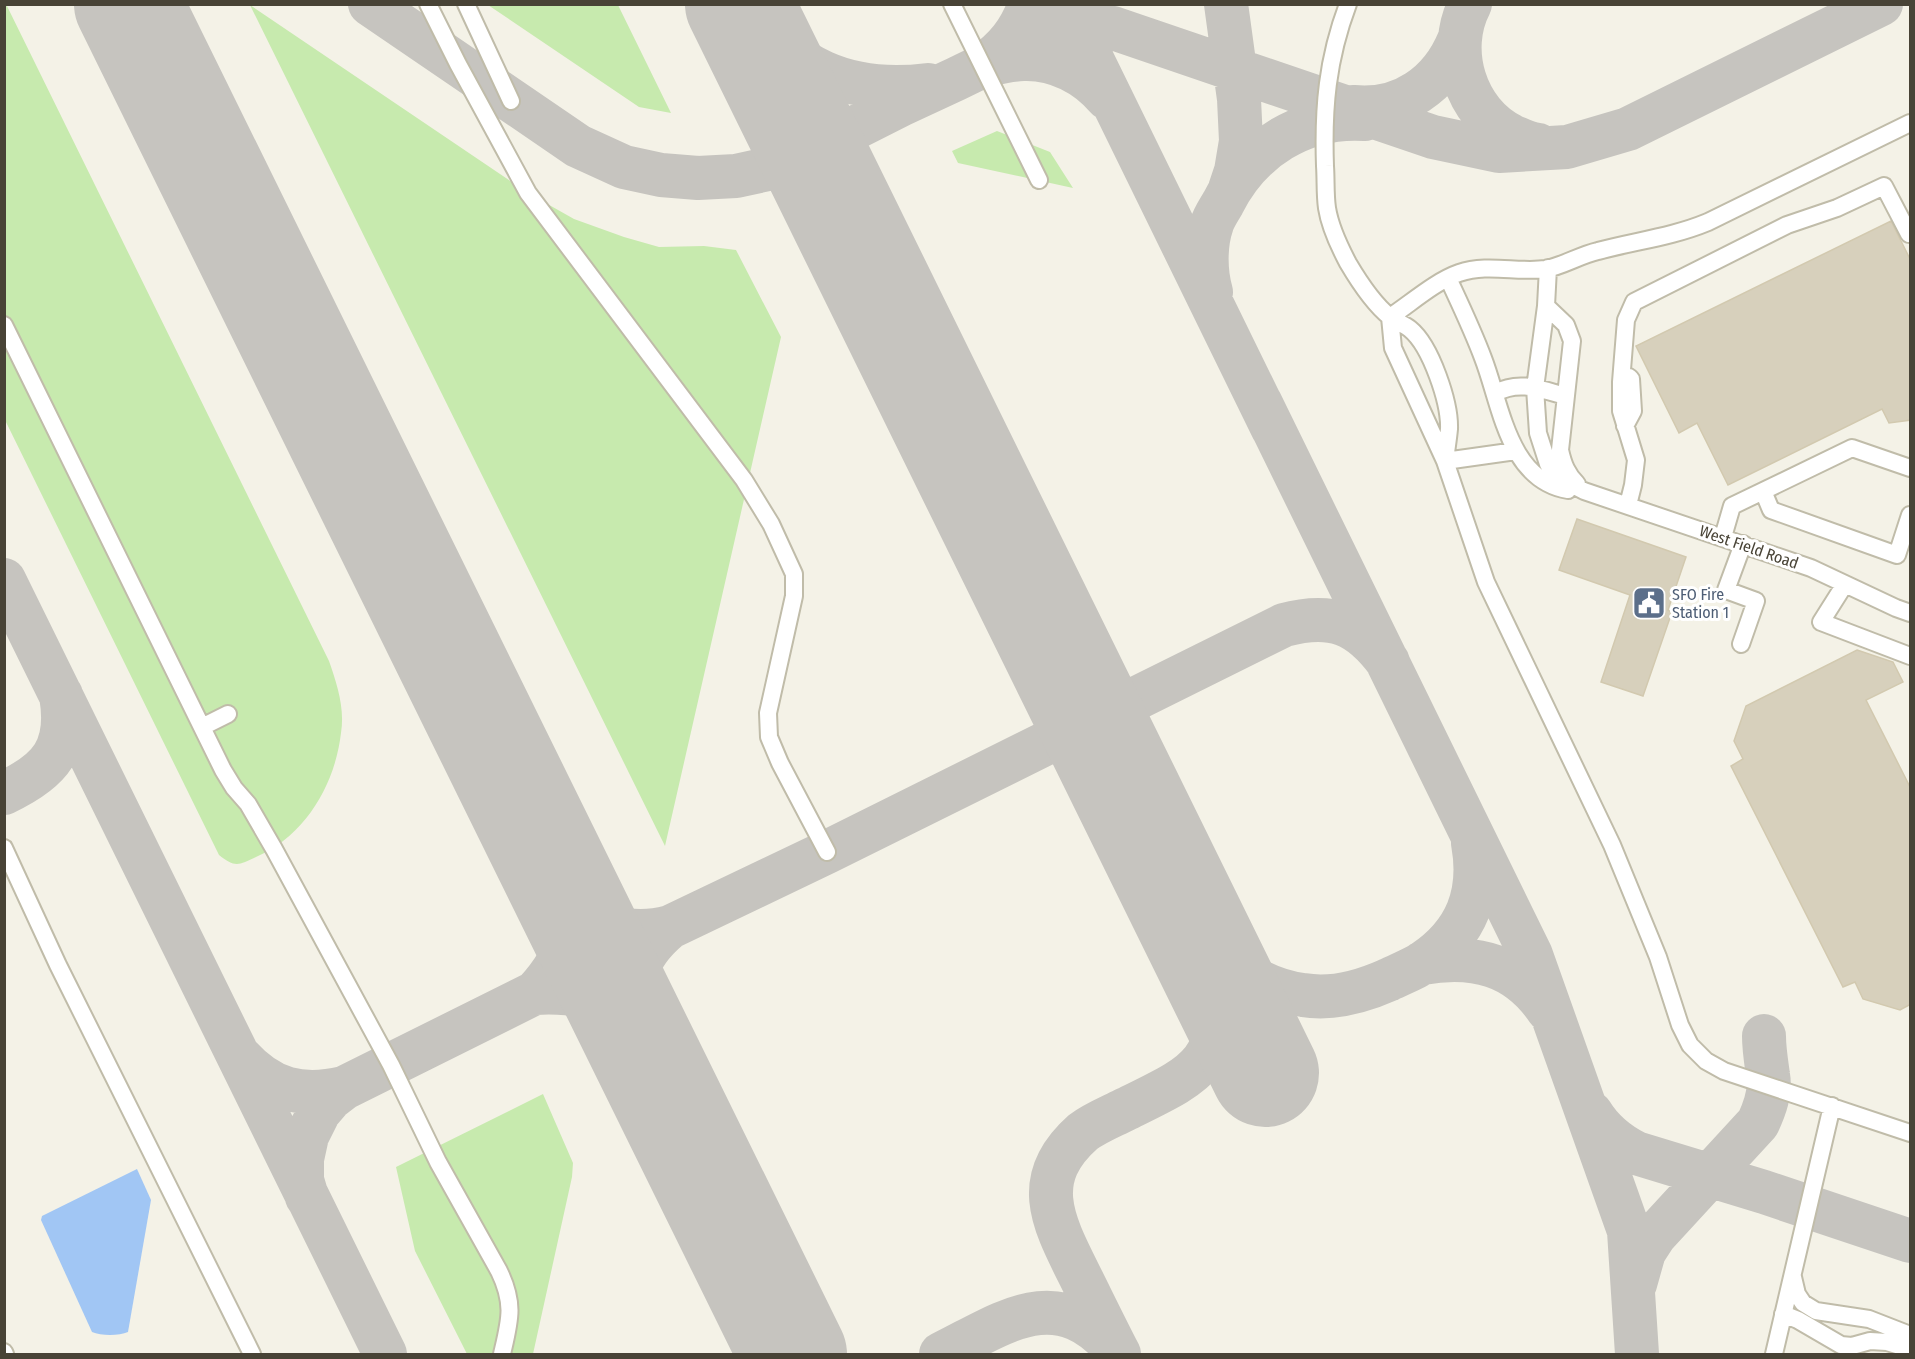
<svg xmlns="http://www.w3.org/2000/svg" width="1915" height="1359" viewBox="0 0 1915 1359" font-family="'Fira Sans Condensed',sans-serif">
<style>
.green{fill:#c7eaae}
.water{fill:#a1c6f4}
.lines{fill:none;stroke-linecap:round;stroke-linejoin:round}
.taxiway{stroke:#c6c4bf;stroke-width:44}
.runway{stroke:#c6c4bf;stroke-width:108}
.building{fill:#d7d0bc;stroke:#d2c9af;stroke-width:1.5}
.minor-casing{stroke:#c0bca9;stroke-width:20}
.minor{stroke:#fff;stroke-width:16}
.labels{text-anchor:middle;dominant-baseline:central;stroke-width:6;stroke-linejoin:round;paint-order:stroke}
.street-label{font-size:16px;fill:#484336;stroke:#fff}
.service-label{font-size:16px;fill:#4e5e75;stroke:#fff;text-anchor:start}
</style>
<rect width="100%" height="100%" fill="#f4f2e7"/>
<path class="green" d="M 6,4 L 329,661 C 337,684 345,708 341,733 C 335,785 305,836 256,857 C 239,865 235,868 219,855 L 5,420 L 4,5 Z
M 250,5 L 528,193 L 574,219 L 624,237 L 659,247 L 704,246 L 736,250 L 781,337 L 665,846 Z
M 488,5 L 618,5 L 671,113 L 639,107 Z
M 997,131 L 1050,152 L 1073,188 L 958,163 L 952,151 Z
M 543,1094 L 573,1163 L 572,1177 L 533,1354 L 467,1354 L 415,1251 L 396,1167 Z"/>
<path class="water" d="M 137,1169 L 151,1200 L 128,1332 C 119,1336 101,1336 92,1332 L 41,1220 L 42,1216 Z"/>
<g class="lines">
<path class="taxiway" d="M 370,4 L 578,146 L 624,167 L 661,175 L 698,178 L 736,176 L 768,169 L 811,150 L 900,105 L 956,79 L 1079,19
M 743,4 C 793,69 846,95 928,85
M 1030,4 C 1020,32 1006,49 982,66 C 996,63 1010,59 1024,59 C 1056,58 1087,74 1107,98
M 1065,4 L 1273,429
M 1226,4 L 1239,99 L 1241,141 L 1236,171 L 1230,189
M 1470,4 C 1446,50 1465,113 1512,136 C 1521,140 1528,144 1538,145
M 1051,32 C 1073,27 1091,26 1113,28 L 1433,137 L 1499,151 L 1567,147 L 1628,129 L 1881,4
M 1353,107 C 1402,112 1441,84 1459,40
M 1211,292 C 1205,271 1205,244 1212,224 C 1214,217 1219,210 1223,203 C 1250,149 1303,115 1365,119
M 1260,402 L 1531,955 L 1629,1231 L 1637,1354
M 4,580 L 385,1354
M 4,793 C 51,771 70,748 61,695
M 556,874 C 563,884 570,895 579,904 C 604,931 636,936 670,927 C 629,961 628,992 638,1040 C 605,1001 588,990 535,993 C 575,949 571,928 556,874 Z
M 1193,926 C 1225,960 1255,989 1303,995 C 1332,1000 1361,992 1388,980 C 1400,974 1414,969 1424,962 C 1467,933 1482,893 1473,843
M 1422,963 C 1474,954 1517,964 1548,1010
M 240,1057 C 270,1090 301,1098 344,1088
M 1591,1113 C 1602,1131 1618,1144 1636,1153 L 1764,1192 L 1910,1241
M 307,1197 L 302,1180 L 302,1159 L 307,1136 L 319,1112 L 331,1098 L 344,1088 L 599,961 L 827,852 L 1284,625 C 1332,612 1359,623 1388,662
M 1635,1284 L 1644,1252 L 1655,1235 L 1758,1123 C 1765,1108 1771,1092 1768,1075 C 1766,1061 1764,1049 1764,1036
M 782,1332 L 800,1354
M 941,1354 C 1002,1324 1055,1282 1113,1347
M 1119,1354 C 1105,1327 1092,1300 1078,1272 C 1052,1220 1031,1178 1083,1132 C 1095,1123 1110,1117 1124,1110 C 1197,1074 1225,1065 1217,976"/>
<path class="runway" d="M 128,4 L 793,1354
M 739,4 L 1265,1073"/>
</g>
<path class="building" d="M 1891,221 L 1911,261 L 1911,420 L 1889,423 L 1882,409 L 1728,485 L 1697,423 L 1679,433 L 1636,346 Z
M 1577,519 L 1686,557 L 1668,610 L 1672,612 L 1643,696 L 1601,682 L 1630,595 L 1559,570 Z
M 1857,650 L 1893,662 L 1903,682 L 1866,700 L 1911,789 L 1911,1004 L 1900,1010 L 1863,999 L 1855,982 L 1843,987 L 1731,766 L 1743,759 L 1734,741 L 1746,706 Z"/>
<g class="lines">
<g class="minor-casing">
<path id="minor" d="M 428,4 L 458,64 L 528,193 L 744,480 L 771,524 L 794,574 L 794,596 L 768,713 L 769,737 L 780,763 L 827,852
M 466,4 L 511,101
M 952,4 L 1039,180
M 1348,4 C 1327,60 1323,108 1325,166 C 1326,180 1325,194 1327,208 C 1330,227 1339,246 1348,263 C 1358,280 1375,305 1390,317 C 1396,322 1404,324 1410,329 C 1431,346 1450,403 1449,429 C 1448,440 1446,451 1445,461
M 1548,268 L 1546,306 L 1535,388 L 1538,433 L 1548,464 L 1554,473 L 1561,479 L 1584,491 L 1811,568 L 1896,608 L 1910,613
M 1448,278 C 1460,304 1473,331 1483,358 C 1501,404 1508,480 1568,490
M 1546,306 L 1566,325 L 1572,341 L 1560,450 C 1563,464 1567,474 1577,484
M 1390,317 L 1393,348 L 1445,461 L 1486,582 L 1612,845 L 1658,957 L 1680,1025 L 1690,1045 L 1706,1061 L 1724,1071 L 1910,1133
M 1390,317 C 1411,303 1436,281 1459,273 C 1488,263 1517,273 1546,269 C 1563,266 1580,255 1598,251 C 1635,241 1672,237 1708,222 L 1910,123
M 4,325 L 223,770 L 234,788 L 248,804 L 274,849 L 391,1065 L 438,1162 L 499,1271 C 515,1304 510,1320 502,1354
M 1495,393 C 1519,380 1540,389 1565,396
M 1625,426 L 1633,411 L 1631,379 L 1629,377
M 1445,461 L 1516,451
M 1763,491 L 1771,510 L 1897,555 L 1910,515
M 1628,505 L 1633,485 L 1636,460 L 1621,411 L 1621,382 L 1626,320 L 1634,302 L 1787,225 L 1837,208 L 1884,186 L 1909,234
M 1723,537 L 1732,506 L 1852,448 L 1910,468
M 1845,584 L 1821,622 L 1910,656
M 1741,644 L 1756,601 L 1726,590 L 1743,544
M 202,727 L 228,714
M 4,848 L 58,965 L 252,1354
M 1793,1277 L 1797,1294 L 1803,1303 L 1816,1311 L 1869,1319 L 1910,1335
M 1783,1314 L 1798,1320 L 1841,1345 L 1852,1346 L 1870,1341 L 1887,1342 L 1910,1349
M 4,1352 L 5,1354
M 1774,1354 L 1832,1106"/>
</g>
<use href="#minor" class="minor"/>
</g>
<defs>
<g id="civic-square" transform="scale(1.725)"><rect x="-9" y="-9" width="18" height="18" rx="4" fill="#5c6f8a" stroke="#fff"/><path d="M-.6-6.5H3V-4.5H.6V-3L4-1V1h2V6H-6V1h2V-1L-.6-3ZM-1.2 2.5V6h2.4V2.5Z" fill="#fff"/></g>
</defs>
<g fill-rule="evenodd">
<use href="#civic-square" x="1649" y="603"/>
</g>
<g class="labels">
<g class="street-label">
<text transform="translate(1749 547) rotate(19)">West Field Road</text>
</g>
<g class="service-label">
<text x="1672" y="594">SFO Fire<tspan x="1672" dy="18">Station 1</tspan></text>
</g>
</g>
<rect width="1915" height="1359" fill="none" stroke="#484336" stroke-width="12"/>
</svg>
